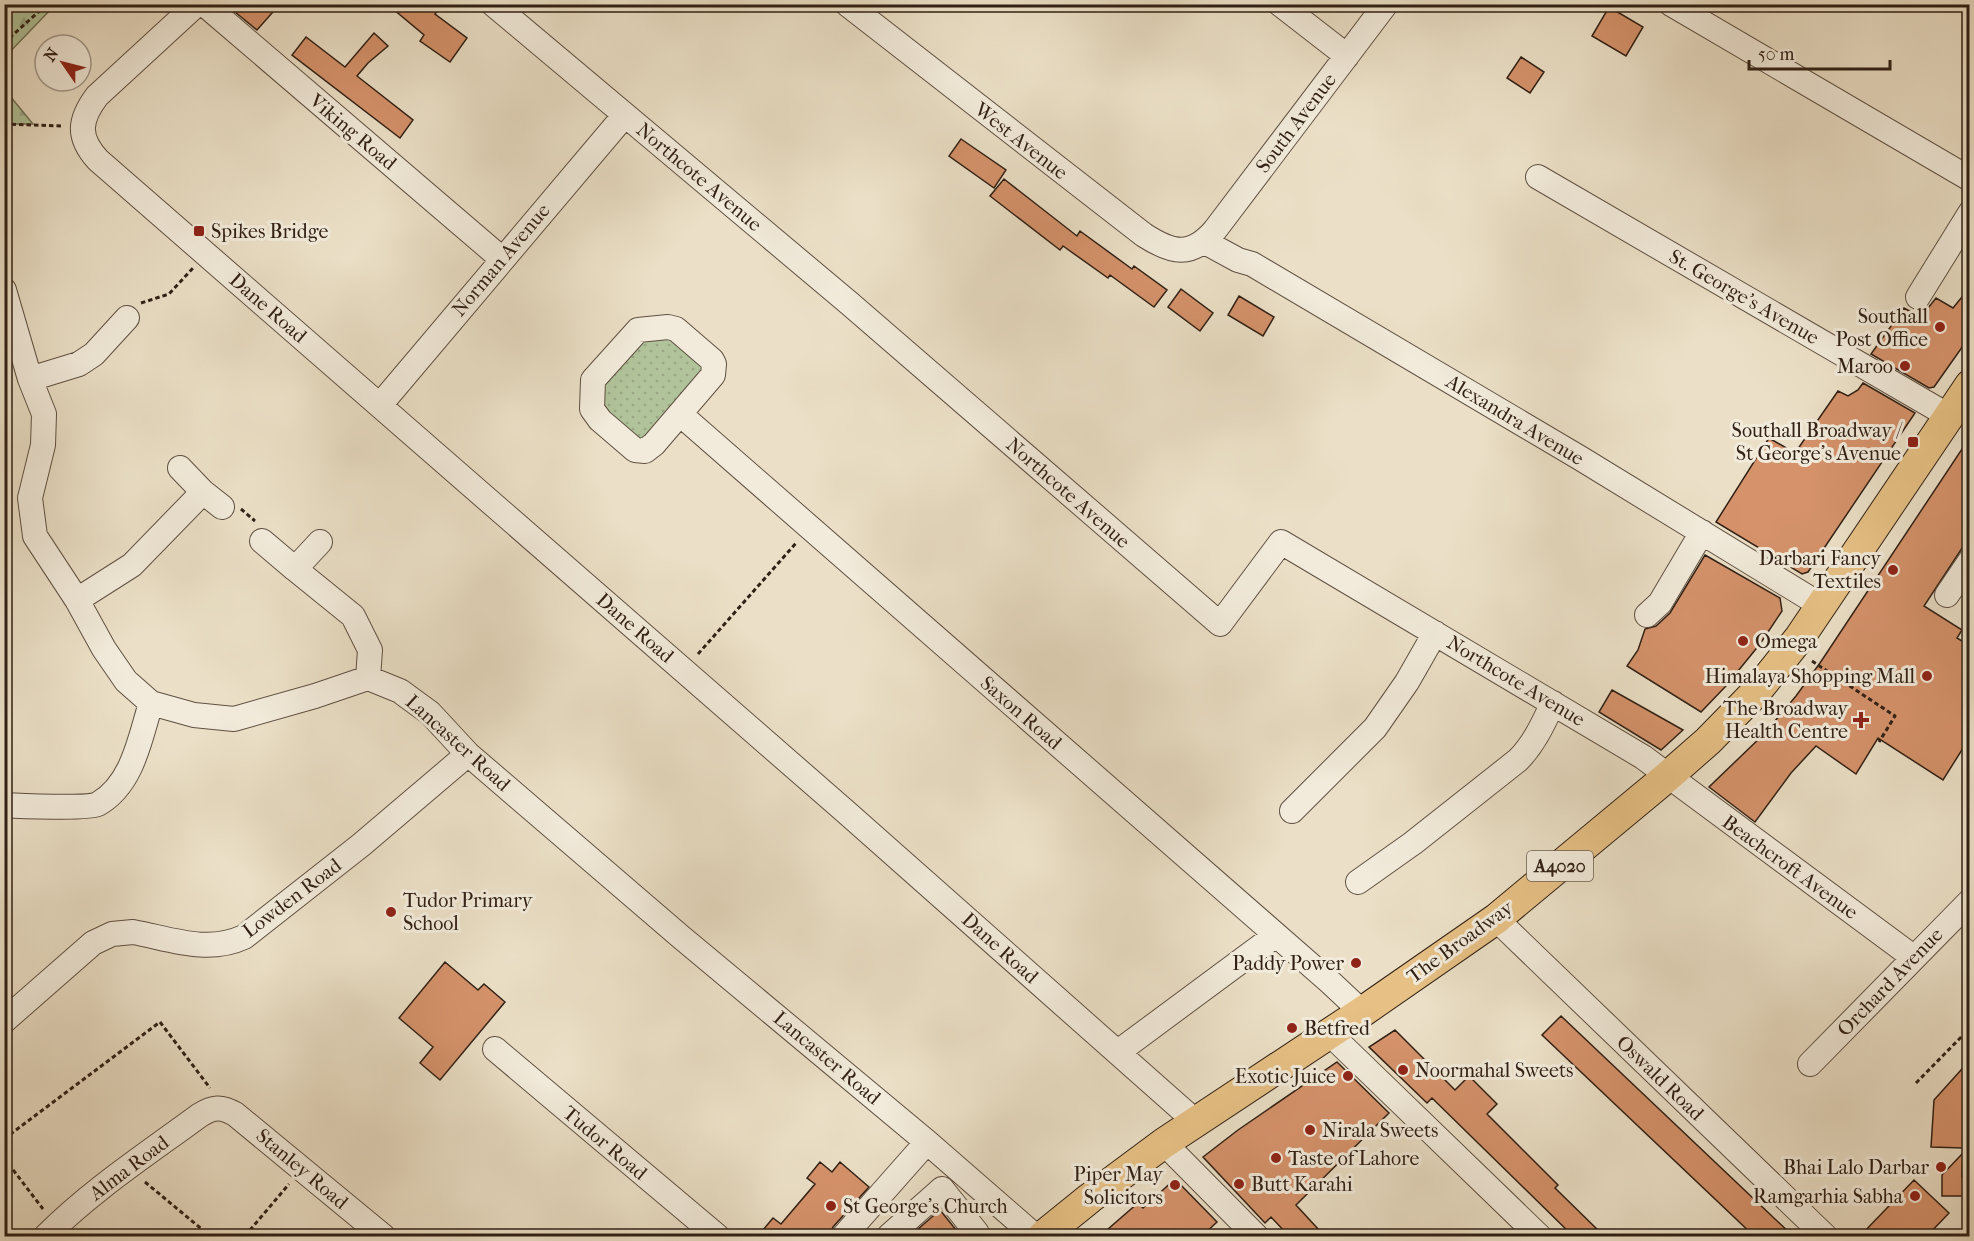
<svg xmlns="http://www.w3.org/2000/svg" width="1974" height="1241" viewBox="0 0 1974 1241" font-family="'IM FELL French Canon',serif">
<style>
.grass{fill:url(#grass-dots);stroke:#707258;stroke-width:1.5}
.forest{fill:url(#forest-firs);stroke:#707258;stroke-width:1.5}
.building{fill:#d5926b;stroke:#302015;stroke-width:1.5}
.lines{fill:none;stroke-linecap:round;stroke-linejoin:round}
.minor-casing{stroke:#5f5042;stroke-width:26}
.major-casing{stroke:#302015;stroke-width:32}
.path{stroke:#302015;stroke-width:3;stroke-dasharray:4.5 3;stroke-linecap:butt}
.minor{stroke:#f2ebdb;stroke-width:24}
.major{stroke:#e6c084;stroke-width:30}
.poi-dot{fill:#8f2418;stroke:#f2ebdb;stroke-width:2}
.labels{text-anchor:middle;dominant-baseline:central;stroke-width:6;stroke-linejoin:round;paint-order:stroke}
.shield{fill:#f2ebdb;stroke:#6a5d50;stroke-width:1.5}
.shield-label{font-size:18px;font-weight:bold;fill:#302015}
.street-label{font-size:20px;fill:#302015;stroke:#f2ebdb}
.poi-label{font-size:20px;fill:#302015;stroke:#f2ebdb;text-anchor:end}
</style>
<defs>
<pattern id="grass-dots" width="8" height="8" patternUnits="userSpaceOnUse" patternTransform="scale(1.5)"><rect width="8" height="8" fill="#b1c39a"/><path d="M2 2h.1M6 6h.1" fill="none" stroke="#99a784" stroke-width="1.8" stroke-linecap="round"/></pattern>
<pattern id="forest-firs" width="22" height="20" patternUnits="userSpaceOnUse" patternTransform="scale(1.5)"><rect width="22" height="20" fill="#b1c39a"/><path d="M5 1l3.5 6h-7zM16 11l3.5 6h-7z" fill="#99a784"/></pattern>
</defs>
<rect width="100%" height="100%" fill="#ebe0c7"/>
<filter id="stains"><feTurbulence type="fractalNoise" baseFrequency=".00333" numOctaves="4"/><feColorMatrix values="0 0 0 0 .2 0 0 0 0 .09 0 0 0 0 .02 0 0 0 .5 -.17"/></filter>
<radialGradient id="worn" r=".72"><stop offset=".6" stop-color="#630" stop-opacity="0"/><stop offset="1" stop-color="#630" stop-opacity=".3"/></radialGradient>
<path class="grass" d="M 662,331 L 707,363 L 647,444 L 601,413 L 597,382 L 636,337 Z"/>
<path class="forest" d="M 5,4 L 55,5 L 5,57 Z
M 5,90 L 33,124 L 5,124 Z"/>
<path class="building" d="M 242,4 L 280,4 L 257,30 L 235,12 Z
M 387,4 L 443,4 L 435,14 L 467,38 L 450,62 L 420,41 L 424,35 Z
M 1609,7 L 1643,27 L 1626,56 L 1592,36 Z
M 374,33 L 388,46 L 368,63 L 357,76 L 413,120 L 400,138 L 292,55 L 306,37 L 345,67 Z
M 1521,57 L 1544,72 L 1530,93 L 1507,78 Z
M 961,139 L 1006,170 L 994,188 L 949,156 Z
M 1004,179 L 1077,236 L 1080,231 L 1132,269 L 1134,266 L 1167,290 L 1154,307 L 1110,275 L 1108,278 L 1063,246 L 1060,250 L 990,196 Z
M 1970,287 L 1970,336 L 1934,387 L 1929,388 L 1871,354 L 1904,308 L 1921,317 L 1936,298 L 1953,308 Z
M 1181,289 L 1213,313 L 1200,331 L 1168,307 Z
M 1239,296 L 1274,317 L 1263,336 L 1228,315 Z
M 1863,383 L 1915,413 L 1808,572 L 1802,574 L 1716,522 L 1769,438 L 1795,453 L 1838,391 L 1848,396 L 1858,390 Z
M 1970,437 L 1970,536 L 1924,606 L 1962,630 L 1957,638 L 1970,646 L 1970,737 L 1943,780 L 1878,738 L 1856,774 L 1816,746 L 1791,773 L 1755,822 L 1709,787 L 1764,734 L 1796,696 L 1820,663 Z
M 1705,555 L 1780,598 L 1782,611 L 1760,644 L 1725,687 L 1701,712 L 1627,666 L 1638,650 L 1645,629 L 1656,626 L 1670,613 Z
M 1612,690 L 1683,730 L 1661,750 L 1599,712 Z
M 445,962 L 478,990 L 484,984 L 505,1002 L 440,1080 L 420,1063 L 433,1047 L 399,1018 Z
M 1561,1016 L 1793,1236 L 1754,1236 L 1542,1035 Z
M 1395,1030 L 1455,1090 L 1469,1076 L 1497,1104 L 1487,1114 L 1558,1185 L 1555,1188 L 1604,1236 L 1573,1236 L 1432,1098 L 1427,1103 L 1369,1047 Z
M 1970,1060 L 1970,1096 L 1965,1092 L 1963,1148 L 1931,1147 L 1934,1100 Z
M 1337,1062 L 1389,1113 L 1296,1205 L 1319,1230 L 1312,1236 L 1289,1236 L 1271,1217 L 1265,1223 L 1203,1157 L 1238,1130 Z
M 1963,1153 L 1962,1176 L 1970,1169 L 1970,1196 L 1942,1196 L 1942,1175 Z
M 820,1162 L 832,1172 L 840,1162 L 869,1187 L 833,1227 L 830,1236 L 758,1236 L 773,1218 L 781,1224 L 815,1184 L 807,1178 Z
M 1175,1179 L 1217,1222 L 1202,1236 L 1100,1236 L 1138,1203 L 1143,1208 Z
M 1914,1180 L 1949,1213 L 1927,1236 L 1860,1236 Z
M 940,1210 L 961,1236 L 910,1236 Z"/>
<g class="lines">
<g class="minor-casing">
<path id="minor" d="M 197,4 L 97,96 C 79,120 77,137 98,160 L 846,812 L 1196,1122
M 204,4 L 502,259
M 493,4 L 849,303 L 1220,624 L 1281,542 L 1643,757 L 1913,957
M 847,4 L 1144,235 C 1172,253 1191,258 1215,230 L 1386,4
M 1280,4 L 1347,56
M 1671,4 L 1970,179
M 1538,177 L 1949,416
M 1205,242 L 1238,260 L 1252,264 L 1580,458 L 1822,606
M 4,290 L 30,379 L 44,414 L 43,445 L 30,498 L 35,536 L 77,600 L 104,649 L 126,681 L 151,703 L 194,715 L 234,719 L 315,696 L 368,678 L 400,691 L 430,713 L 468,754 L 681,937 L 927,1142 L 1035,1236
M 1918,297 L 1970,213
M 668,327 L 676,329 L 712,360 L 714,364 L 713,375 L 654,444 L 645,451 L 635,450 L 600,420 L 592,409 L 593,380 L 638,330 Z
M 30,379 L 79,364 L 94,354 L 127,318
M 380,405 L 624,116
M 680,414 L 1330,982 L 1362,1012
M 203,492 L 222,507
M 262,541 L 295,569 L 353,616 L 370,650 L 368,678
M 295,569 L 320,542
M 1947,595 L 1970,561
M 77,600 L 132,565 L 203,492 L 180,468
M 1647,615 L 1660,603 L 1702,532
M 4,805 C 18,806 89,809 98,804 C 133,784 140,738 151,703
M 1292,811 L 1375,728 L 1407,682 L 1435,633
M 1358,882 L 1413,843 L 1518,760 C 1534,744 1543,724 1553,703
M 1496,919 L 1825,1236
M 4,1021 L 93,943 L 112,934 L 133,932 C 171,939 207,954 244,937 L 361,845 L 468,754
M 1329,1033 L 1539,1236
M 495,1049 L 717,1236
M 1118,1052 L 1276,935
M 1810,1064 L 1970,901
M 1164,1143 L 1256,1236
M 46,1236 C 92,1190 147,1154 200,1115 C 213,1107 221,1106 235,1114 L 383,1236
M 844,1236 L 927,1142
M 889,1236 L 942,1189 L 977,1233 L 975,1236"/>
</g>
<g class="major-casing">
<path id="major" d="M 1043,1236 L 1090,1198 L 1164,1143 L 1362,1012 L 1496,919 L 1667,777 L 1708,741 L 1756,692 L 1800,637 L 1970,385"/>
</g>
<path class="path" d="M 4,43 L 47,4
M 4,124 L 63,126
M 141,303 L 169,294 L 193,268
M 241,509 L 255,521
M 698,654 L 797,542
M 1812,661 L 1895,716 L 1879,742
M 1916,1083 L 1970,1028
M 4,1139 L 160,1022 L 210,1088
M 4,1158 L 43,1209
M 145,1182 L 210,1236
M 245,1236 L 289,1184"/>
<use href="#minor" class="minor"/>
<use href="#major" class="major"/>
</g>
<g class="poi-dot">
<rect x="193" y="225" width="12" height="12" rx="3"/>
<circle cx="1940" cy="327" r="6"/>
<circle cx="1905" cy="366" r="6"/>
<rect x="1907" y="436" width="12" height="12" rx="3"/>
<circle cx="1893" cy="570" r="6"/>
<circle cx="1743" cy="641" r="6"/>
<circle cx="1927" cy="676" r="6"/>
<path d="M1858 711h6v6h6v6h-6v6h-6v-6h-6v-6h6z"/>
<circle cx="391" cy="912" r="6"/>
<circle cx="1356" cy="963" r="6"/>
<circle cx="1292" cy="1028" r="6"/>
<circle cx="1403" cy="1070" r="6"/>
<circle cx="1348" cy="1076" r="6"/>
<circle cx="1310" cy="1130" r="6"/>
<circle cx="1276" cy="1158" r="6"/>
<circle cx="1941" cy="1167" r="6"/>
<circle cx="1239" cy="1184" r="6"/>
<circle cx="1175" cy="1185" r="6"/>
<circle cx="1915" cy="1196" r="6"/>
<circle cx="831" cy="1206" r="6"/>
</g>
<g class="labels">
<rect class="shield" x="1527" y="851" width="66" height="30" rx="4.5"/>
<g class="shield-label">
<text x="1560" y="866">A4020</text>
</g>
<g class="street-label">
<text transform="translate(1296 123) rotate(-53)">South Avenue</text>
<text transform="translate(353 132) rotate(40)">Viking Road</text>
<text transform="translate(1021 141) rotate(38)">West Avenue</text>
<text transform="translate(699 177) rotate(40)">Northcote Avenue</text>
<text transform="translate(501 260) rotate(-50)">Norman Avenue</text>
<text transform="translate(1744 297) rotate(30)">St. George's Avenue</text>
<text transform="translate(268 308) rotate(41)">Dane Road</text>
<text transform="translate(1515 420) rotate(31)">Alexandra Avenue</text>
<text transform="translate(1068 493) rotate(41)">Northcote Avenue</text>
<text transform="translate(635 628) rotate(41)">Dane Road</text>
<text transform="translate(1516 681) rotate(31)">Northcote Avenue</text>
<text transform="translate(1021 713) rotate(41)">Saxon Road</text>
<text transform="translate(458 743) rotate(42)">Lancaster Road</text>
<text transform="translate(1790 867) rotate(36)">Beachcroft Avenue</text>
<text transform="translate(292 898) rotate(-37)">Lowden Road</text>
<text transform="translate(1460 942) rotate(-36)">The Broadway</text>
<text transform="translate(1000 948) rotate(42)">Dane Road</text>
<text transform="translate(1890 982) rotate(-46)">Orchard Avenue</text>
<text transform="translate(827 1058) rotate(40)">Lancaster Road</text>
<text transform="translate(1660 1078) rotate(44)">Oswald Road</text>
<text transform="translate(605 1143) rotate(40)">Tudor Road</text>
<text transform="translate(129 1168) rotate(-37)">Alma Road</text>
<text transform="translate(302 1169) rotate(40)">Stanley Road</text>
</g>
<g class="poi-label">
<text x="211" y="231" text-anchor="start">Spikes Bridge</text>
<text x="1928" y="316">Southall<tspan x="1928" dy="23">Post Office</tspan></text>
<text x="1893" y="366">Maroo</text>
<text x="1901" y="430">Southall Broadway /<tspan x="1901" dy="23">St George's Avenue</tspan></text>
<text x="1881" y="558">Darbari Fancy<tspan x="1881" dy="23">Textiles</tspan></text>
<text x="1755" y="641" text-anchor="start">Omega</text>
<text x="1915" y="676">Himalaya Shopping Mall</text>
<text x="1848" y="708">The Broadway<tspan x="1848" dy="23">Health Centre</tspan></text>
<text x="403" y="900" text-anchor="start">Tudor Primary<tspan x="403" dy="23">School</tspan></text>
<text x="1344" y="963">Paddy Power</text>
<text x="1304" y="1028" text-anchor="start">Betfred</text>
<text x="1415" y="1070" text-anchor="start">Noormahal Sweets</text>
<text x="1336" y="1076">Exotic Juice</text>
<text x="1322" y="1130" text-anchor="start">Nirala Sweets</text>
<text x="1288" y="1158" text-anchor="start">Taste of Lahore</text>
<text x="1929" y="1167">Bhai Lalo Darbar</text>
<text x="1163" y="1174">Piper May<tspan x="1163" dy="23">Solicitors</tspan></text>
<text x="1251" y="1184" text-anchor="start">Butt Karahi</text>
<text x="1903" y="1196">Ramgarhia Sabha</text>
<text x="843" y="1206" text-anchor="start">St George's Church</text>
</g>
</g>
<rect width="1974" height="1241" fill="none" stroke="#ebe0c7" stroke-width="24"/>
<rect x="6" y="6" width="1962" height="1229" fill="none" stroke="#302015" stroke-width="3"/>
<rect x="12" y="12" width="1950" height="1217" fill="none" stroke="#302015" stroke-width="1.5"/>
<g transform="translate(63 63) rotate(305)"><circle r="28" fill="#f2ebdb" stroke="#a49a8c" stroke-width="1.5"/>
<path d="M0-4.5L10 22L0 15L-10 22Z" fill="#8f2418"/>
<text y="-9" font-size="16" font-weight="bold" text-anchor="middle" fill="#302015">N</text>
</g>
<path d="M1749 60v9h141v-9" fill="none" stroke="#302015" stroke-width="3"/>
<text x="1758" y="60" font-size="18" fill="#302015" stroke="#f2ebdb" stroke-width="4.5" paint-order="stroke">50 m</text>
<rect width="100%" height="100%" filter="url(#stains)"/>
<rect width="100%" height="100%" fill="url(#worn)"/>
</svg>
